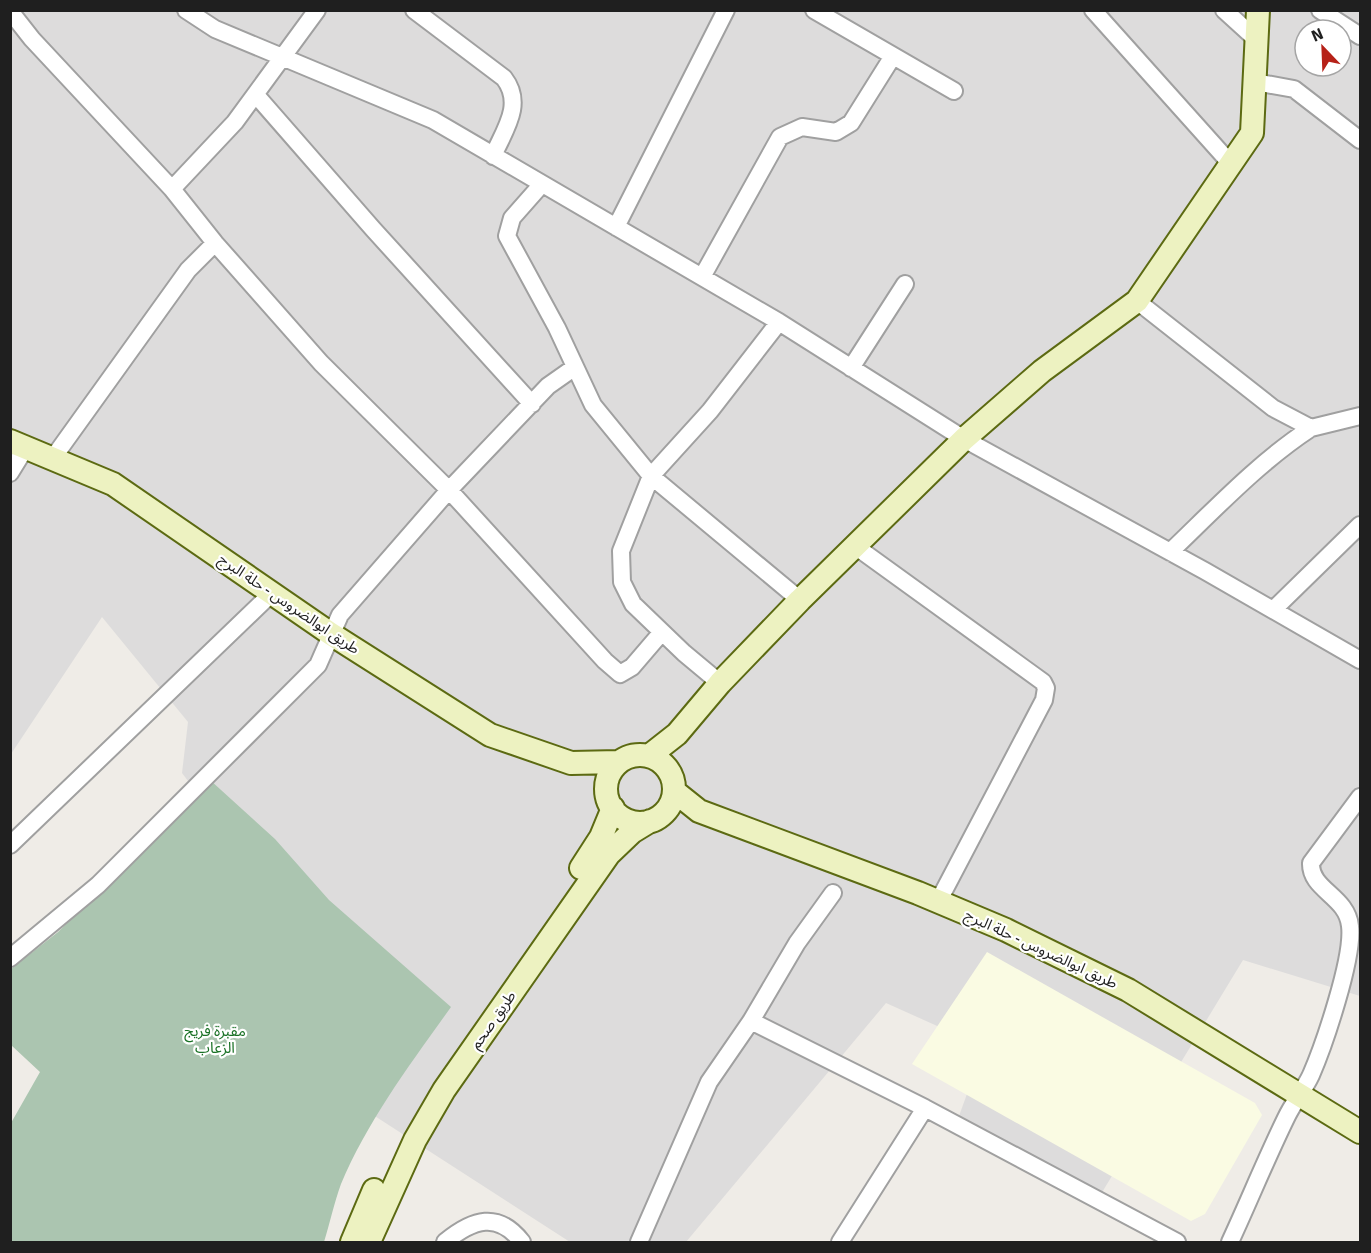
<svg xmlns="http://www.w3.org/2000/svg" width="1371" height="1253" viewBox="0 0 1371 1253" font-family="Signika,'Noto Sans Arabic',sans-serif">
<style>
.residential{fill:#dddcdc;fill-rule:evenodd}
.education{fill:#fafbe3}
.cemetery{fill:#abc5b0}
.lines{fill:none;stroke-linecap:round;stroke-linejoin:round}
.street-casing{stroke:#a0a0a0;stroke-width:20}
.secondary-casing{stroke:#5c6a12;stroke-width:26}
.street{stroke:#fff;stroke-width:16}
.secondary{stroke:#edf2c1;stroke-width:22}
.labels{text-anchor:middle;dominant-baseline:central;stroke-width:4.5;stroke-linejoin:round;paint-order:stroke}
.street-label{font-size:15px;fill:#1f1f1f;stroke:#fff}
.park-label{font-size:15px;fill:#197125;stroke:#fff}
</style>
<rect width="100%" height="100%" fill="#efece7"/>
<path class="residential" d="M 11,11 L 1360,11 L 1360,996 L 1243,960 L 1101,1194 L 959,1116 L 984,1047 L 886,1003 L 686,1242 L 570,1242 L 291,1062 L 358,1006 L 182,773 L 188,722 L 102,617 L 11,754 ZM 1305,30 L 1341,30 L 1341,66 L 1305,66 Z"/>
<path class="education" d="M 987,952 L 1255,1103 L 1262,1115 L 1205,1214 L 1191,1221 L 912,1064 Z"/>
<path class="cemetery" d="M 210,780 L 275,839 L 329,900 L 451,1007 C 411,1063 368,1120 341,1184 C 334,1203 330,1223 324,1242 L 11,1242 L 11,1123 L 40,1072 L 11,1045 L 11,969 L 58,932 Z"/>
<g class="lines">
<g class="street-casing">
<path id="street" d="M 186,10 L 215,29 L 433,120 L 779,322 L 964,439 L 1205,571 L 1360,660
M 414,10 L 504,78 C 524,104 505,129 493,156
M 814,10 L 954,91
M 1093,10 L 1231,164
M 1224,10 L 1257,40
M 1320,10 L 1360,36
M 10,11 L 32,39 L 172,189 L 215,243 L 321,363 L 449,490 L 605,661 L 620,674 L 632,667 L 662,632
M 1255,82 L 1294,89 L 1360,140
M 256,95 L 373,229 L 532,404
M 542,184 L 512,218 L 507,236 L 557,328 L 593,405 L 651,476 L 800,600
M 172,189 L 235,122 L 317,10
M 616,227 L 726,10
M 702,277 L 780,137 L 802,127 L 836,132 L 851,123 L 893,56
M 1137,301 L 1273,408 L 1311,428 L 1360,416
M 851,368 L 905,284
M 53,458 L 188,270 L 215,243
M 10,473 L 26,447
M 855,546 L 1043,682 L 1046,688 L 1044,700 L 938,902
M 1170,552 C 1215,509 1259,462 1311,428
M 1273,610 L 1360,525
M 720,683 L 684,653 L 633,604 L 622,582 L 621,551 L 651,476 L 710,411 L 779,322
M 10,845 L 272,593
M 10,958 L 98,885 L 318,665 L 340,615 L 449,490 L 548,386 L 575,367
M 751,1021 L 925,1108
M 445,1242 C 473,1219 498,1211 522,1242
M 639,1242 L 709,1082 L 751,1021 L 797,943 L 833,893
M 840,1242 L 925,1108 L 1177,1242
M 1230,1242 C 1249,1201 1266,1159 1286,1118 C 1293,1103 1304,1090 1311,1075 C 1324,1045 1354,957 1350,926 C 1347,896 1310,890 1311,863 L 1360,797"/>
</g>
<g class="secondary-casing">
<path id="secondary" d="M 10,441 L 113,484 L 331,634 L 490,735 L 571,763 L 619,762
M606 789a34 34 0 1 1 68 0a34 34 0 1 1-68 0Z
M 649,756 L 677,734 L 720,683 L 800,600 L 964,439 L 1042,371 L 1137,301 L 1252,133 L 1258,10
M 674,791 L 699,811 L 918,893 L 1006,930 L 1128,990 L 1360,1132
M 581,868 L 601,837 L 613,808
M 352,1242 L 374,1190
M 369,1242 L 415,1140 L 444,1090 L 609,854 L 632,832 L 650,821"/>
</g>
<use href="#street" class="street"/>
<use href="#secondary" class="secondary"/>
</g>
<g class="labels">
<g class="street-label">
<text transform="translate(289 604) rotate(34)">طريق ابوالضروس - حلة البرج</text>
<text transform="translate(1041 949) rotate(25)">طريق ابوالضروس - حلة البرج</text>
<text transform="translate(493 1020) rotate(-55)">طريق صحم</text>
</g>
<g class="park-label">
<text x="215" y="1031">مقبرة فريج<tspan x="215" dy="17">الزعاب</tspan></text>
</g>
</g>
<rect width="1371" height="1253" fill="none" stroke="#1f1f1f" stroke-width="24"/>
<g transform="translate(1323 48) rotate(337)"><circle r="28" fill="#ffffff" stroke="#a5a5a5" stroke-width="1.5"/>
<path d="M0-4.5L10 22L0 15L-10 22Z" fill="#b62118"/>
<text y="-9" font-size="16" font-weight="bold" text-anchor="middle" fill="#1f1f1f">N</text>
</g>
</svg>
